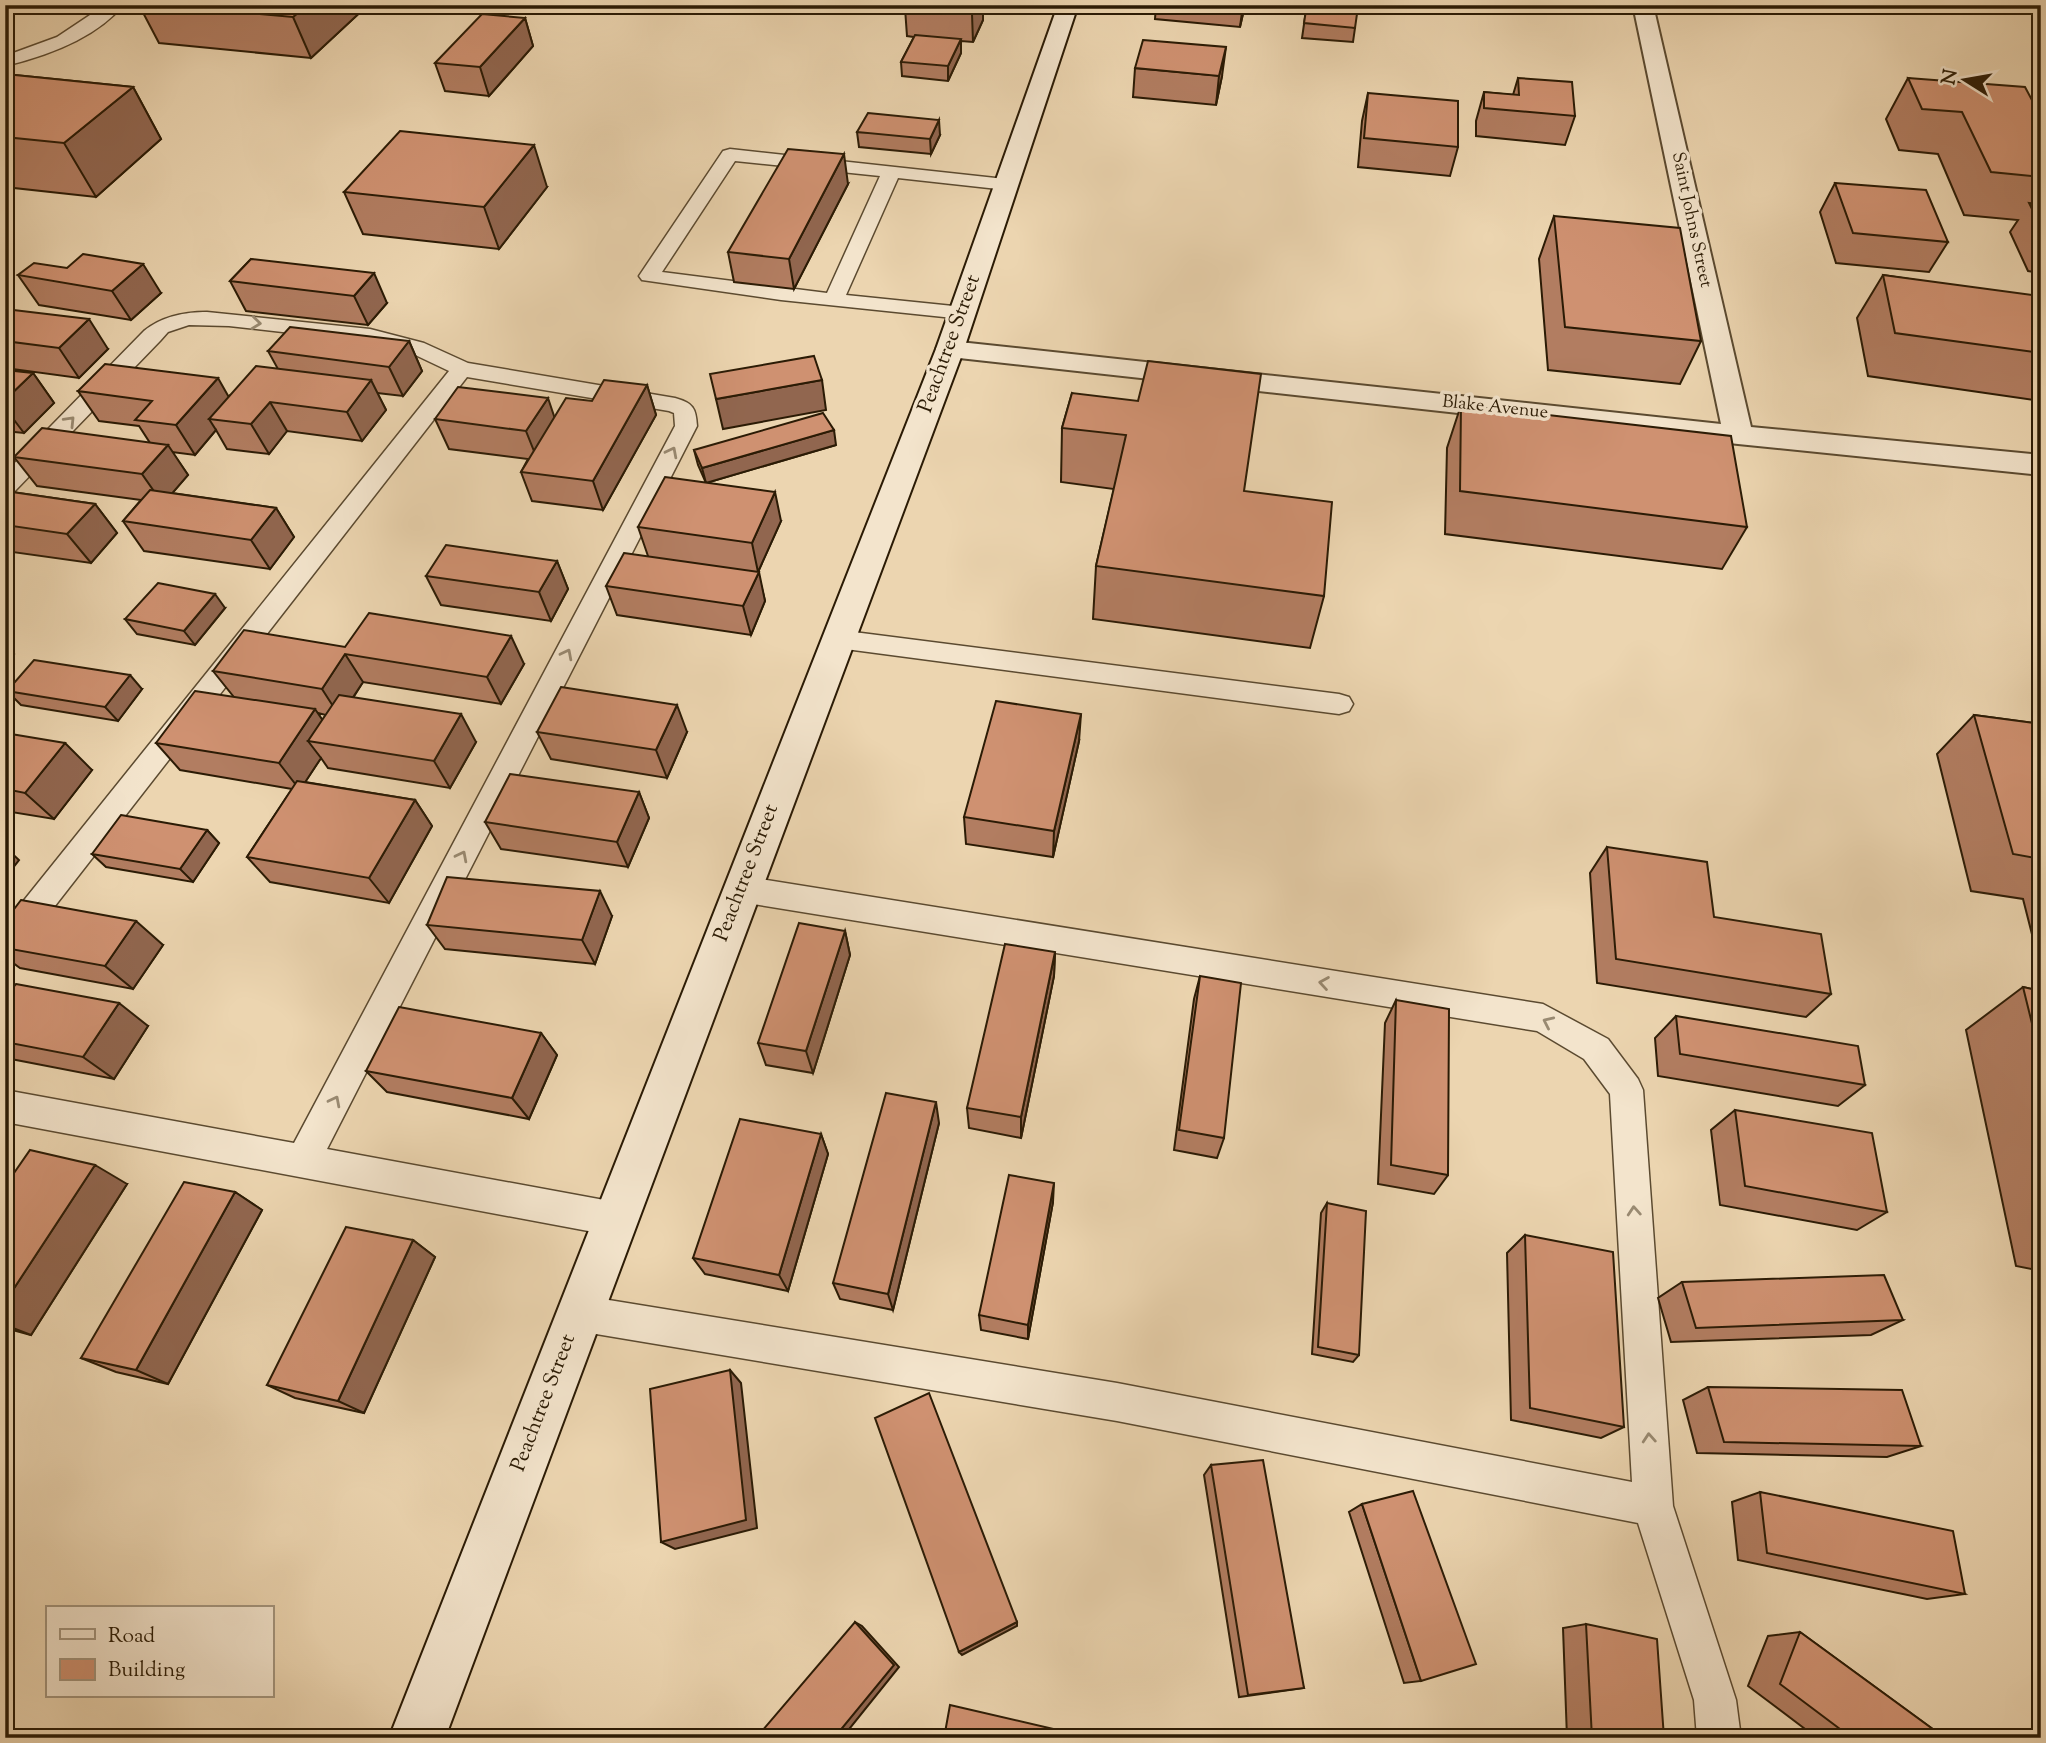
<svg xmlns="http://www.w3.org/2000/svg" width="2046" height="1743" viewBox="0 0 2046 1743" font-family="'Sorts Mill Goudy',serif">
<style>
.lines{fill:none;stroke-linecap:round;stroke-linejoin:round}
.lane-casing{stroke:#5b4a30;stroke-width:3}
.street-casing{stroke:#5b4a30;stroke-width:4}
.secondary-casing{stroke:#2b1b05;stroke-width:4}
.lane{fill:#f3e4cc;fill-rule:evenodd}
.street{fill:#f3e4cc;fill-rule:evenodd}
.secondary{fill:#f3e4cc;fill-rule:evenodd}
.wall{fill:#b27d61;stroke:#2b1b05;stroke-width:2;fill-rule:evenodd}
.shaded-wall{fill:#91664f;stroke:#2b1b05;stroke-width:2}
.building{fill:#cf9171;stroke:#2b1b05;stroke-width:2}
.oneway{stroke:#998a72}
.labels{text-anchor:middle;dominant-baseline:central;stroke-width:7;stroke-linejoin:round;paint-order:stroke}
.far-street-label{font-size:18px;fill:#2b1b05;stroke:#f3e4cc}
.street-label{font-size:21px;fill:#2b1b05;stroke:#f3e4cc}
</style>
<rect width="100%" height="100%" fill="#ecd5b0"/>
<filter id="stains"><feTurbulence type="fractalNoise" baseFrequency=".00286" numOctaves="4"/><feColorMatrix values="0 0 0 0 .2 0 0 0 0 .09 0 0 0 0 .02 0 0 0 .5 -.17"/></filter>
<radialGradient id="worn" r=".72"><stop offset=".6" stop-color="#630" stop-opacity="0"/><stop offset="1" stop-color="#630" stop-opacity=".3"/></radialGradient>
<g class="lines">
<g class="lane-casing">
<path id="lane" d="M 105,5 L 123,5 C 95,39 46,56 5,66 L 5,56 L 57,37 Z
M 730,149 L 1014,180 L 1016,184 L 1014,188 L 1007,190 L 898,178 L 846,295 L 963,307 L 970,309 L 973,313 L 970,317 L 963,319 L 781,300 L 642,280 L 639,276 L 723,151 ZM 735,161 L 880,176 L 827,293 L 662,272 Z
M 207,312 L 370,329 L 424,343 L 468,363 L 675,398 C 693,403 696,408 697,426 L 327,1149 L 615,1202 L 627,1207 L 633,1219 L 627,1231 L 615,1236 L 5,1122 L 5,1090 L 294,1143 L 675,426 L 674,413 L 669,411 L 467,377 L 16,956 L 5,960 L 5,924 L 449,371 L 409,352 L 370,342 L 229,326 L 189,325 L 168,332 L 160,341 L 13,493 L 5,495 L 5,473 L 144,331 C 162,316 185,312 207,312 Z
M 838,630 L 1339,694 L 1349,697 L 1353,704 L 1349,711 L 1339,714 L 838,648 L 829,646 L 825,639 L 829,632 Z
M 741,876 L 1543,1004 L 1608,1039 L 1638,1079 L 1643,1090 L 1673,1506 L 1736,1700 L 1741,1738 L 1697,1738 L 1694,1700 L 1638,1523 L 1117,1421 L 578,1331 L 565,1326 L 560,1313 L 565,1300 L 578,1295 L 1117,1383 L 1632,1482 L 1610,1094 L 1584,1059 L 1537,1031 L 741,902 L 730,898 L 726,889 L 730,880 Z"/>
</g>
<g class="street-casing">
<path id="street" d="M 1633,5 L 1653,5 L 1751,427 L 2041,455 L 2041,475 L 1738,444 L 950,357 L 940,355 L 936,349 L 940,343 L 950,341 L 1721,424 Z"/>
</g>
<g class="secondary-casing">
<path id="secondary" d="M 1058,5 L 1078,5 L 964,349 L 445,1738 L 389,1738 L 936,349 Z"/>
</g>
<use href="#lane" class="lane"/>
<use href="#street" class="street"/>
<use href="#secondary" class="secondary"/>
</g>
<path class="wall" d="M 139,5 L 368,5 L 311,58 L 159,43 Z
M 907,5 L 983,5 L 983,20 L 973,42 L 961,41 L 961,53 L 948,81 L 902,76 L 901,62 L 914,37 L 907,36 L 905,8 Z
M 1156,5 L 1245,5 L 1240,27 L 1155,19 Z
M 1525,5 L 1580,5 L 1579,9 Z
M 1306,10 L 1355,28 L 1353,42 L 1302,38 Z
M 525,18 L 533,46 L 489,96 L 445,91 L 435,63 Z
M 1135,68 L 1222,76 L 1216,105 L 1133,97 Z
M 5,74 L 133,87 L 161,139 L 96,197 L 5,187 Z
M 1518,78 L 1575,116 L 1565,145 L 1476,136 L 1476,121 L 1484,92 L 1513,95 Z
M 1908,78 L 2041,117 L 2041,273 L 2028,271 L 2010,232 L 2018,220 L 1964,215 L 1938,154 L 1899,150 L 1886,119 Z
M 1368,93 L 1458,147 L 1450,176 L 1358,167 L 1362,121 Z
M 857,132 L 940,135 L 931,154 L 859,147 Z
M 1835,183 L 1948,242 L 1929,272 L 1836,263 L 1820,212 Z
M 848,184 L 794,289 L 734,282 L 728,252 Z
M 547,187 L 499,249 L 363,234 L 344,192 Z
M 1554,216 L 1701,341 L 1680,384 L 1548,370 L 1539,259 Z
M 251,259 L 387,303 L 368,325 L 246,311 L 230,281 Z
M 67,268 L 161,293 L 131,320 L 39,305 L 18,275 Z
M 1883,275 L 2041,299 L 2041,401 L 1868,376 L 1857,318 Z
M 5,309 L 108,349 L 79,378 L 5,368 Z
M 409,341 L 422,371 L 403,396 L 377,393 L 386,410 L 362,441 L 287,431 L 269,454 L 227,449 L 216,430 L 195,455 L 172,452 L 188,475 L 172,493 L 276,508 L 294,537 L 270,569 L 144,551 L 123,521 L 141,500 L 37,486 L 14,457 L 150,443 L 139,426 L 99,421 L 78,391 L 229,396 L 278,369 L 268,351 Z
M 5,370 L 33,373 L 54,403 L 24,433 L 5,431 Z
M 647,385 L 656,415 L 603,510 L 532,501 L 521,472 L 528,459 L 449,449 L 435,419 L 554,417 L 592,401 Z
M 1072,393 L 1244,491 L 1324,596 L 1310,648 L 1093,619 L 1096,566 L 1114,489 L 1061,482 L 1062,428 Z
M 1461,405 L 1747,527 L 1722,569 L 1445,534 L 1447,448 Z
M 836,445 L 706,483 L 698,465 L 694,450 Z
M 5,491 L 95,504 L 117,533 L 91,563 L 5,551 Z
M 781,521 L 758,572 L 765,601 L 751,635 L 617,615 L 606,586 L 648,556 L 638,527 Z
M 557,561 L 568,589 L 551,621 L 441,605 L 426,576 Z
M 225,608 L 195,645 L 137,634 L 125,619 Z
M 345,647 L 524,664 L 501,704 L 363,682 L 353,698 L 476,742 L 450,788 L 328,768 L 321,758 L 305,782 L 415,800 L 432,826 L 389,903 L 270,882 L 247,857 L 292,789 L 180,770 L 156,743 L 233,696 L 213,671 ZM 318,713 L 326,715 L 322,720 Z
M 142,689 L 118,721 L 21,705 L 7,691 Z
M 1974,715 L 2041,724 L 2041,947 L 2035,946 L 2023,899 L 1971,891 L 1937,754 Z
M 537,732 L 687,732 L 667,778 L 551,759 Z
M 5,733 L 92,770 L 54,819 L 5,811 Z
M 1079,741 L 1053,857 L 966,844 L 964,817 Z
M 639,792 L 649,818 L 628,867 L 501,849 L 485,822 Z
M 207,830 L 219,843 L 193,882 L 106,867 L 92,854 Z
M 1607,847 L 1714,917 L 1831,994 L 1806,1017 L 1597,983 L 1590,873 Z
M 612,916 L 595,964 L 445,949 L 427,925 Z
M 5,921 L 163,945 L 133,989 L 20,968 L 5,957 Z
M 845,931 L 850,955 L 813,1073 L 766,1065 L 758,1043 Z
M 1055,952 L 1054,976 L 1021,1138 L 969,1128 L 967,1108 Z
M 1200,976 L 1224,1138 L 1217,1158 L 1174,1150 L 1194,999 Z
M 2023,987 L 2041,991 L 2041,1271 L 2016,1266 L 1966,1030 Z
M 5,998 L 148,1026 L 114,1079 L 11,1059 L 5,1055 Z
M 1396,1000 L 1448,1175 L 1434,1194 L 1378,1184 L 1385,1023 Z
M 1676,1016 L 1865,1085 L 1838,1106 L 1658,1076 L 1655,1038 Z
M 541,1033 L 557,1055 L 529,1119 L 387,1092 L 366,1071 Z
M 1735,1110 L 1887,1212 L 1857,1230 L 1720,1205 L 1711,1130 Z
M 939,1123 L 893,1310 L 840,1299 L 833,1283 Z
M 821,1134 L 828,1154 L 788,1291 L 705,1274 L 693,1258 Z
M 127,1184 L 31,1335 L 5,1328 L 5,1186 Z
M 235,1192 L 262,1210 L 168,1384 L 116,1372 L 81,1358 Z
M 1053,1202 L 1028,1339 L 981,1330 L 979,1315 Z
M 1327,1203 L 1359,1355 L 1353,1362 L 1312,1354 L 1321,1213 Z
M 1525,1235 L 1624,1427 L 1601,1438 L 1511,1420 L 1507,1253 Z
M 413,1240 L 435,1257 L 364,1413 L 295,1398 L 267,1385 Z
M 1682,1282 L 1903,1320 L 1871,1335 L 1671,1342 L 1658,1298 Z
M 1708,1387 L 1921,1446 L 1887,1457 L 1697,1453 L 1683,1400 Z
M 1211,1465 L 1304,1688 L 1239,1697 L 1204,1475 Z
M 1760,1492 L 1965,1594 L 1927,1599 L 1738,1560 L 1732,1502 Z
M 1362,1504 L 1421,1681 L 1404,1683 L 1349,1512 Z
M 1586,1624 L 1664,1738 L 1567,1738 L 1563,1628 Z
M 1800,1632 L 1945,1738 L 1817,1738 L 1748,1686 L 1768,1636 Z"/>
<path class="shaded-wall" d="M 307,5 L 368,5 L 311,58 L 293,17 Z
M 976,5 L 983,5 L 983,20 L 973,42 L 972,14 Z
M 1243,5 L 1245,5 L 1240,27 Z
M 525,18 L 533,46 L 489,96 L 480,67 Z
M 961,39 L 961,53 L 948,81 L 948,66 Z
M 1226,47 L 1222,76 L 1216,105 L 1219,76 Z
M 133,87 L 161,139 L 96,197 L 64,143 Z
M 939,120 L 940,135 L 931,154 L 930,139 Z
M 534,145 L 547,187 L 499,249 L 484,207 Z
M 844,154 L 848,184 L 794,289 L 789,259 Z
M 143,264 L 161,293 L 131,320 L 112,291 Z
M 374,273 L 387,303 L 368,325 L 354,296 Z
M 89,319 L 108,349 L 79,378 L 59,348 Z
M 409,341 L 422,371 L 403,396 L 389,367 Z
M 33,373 L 54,403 L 24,433 L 5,408 L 5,400 Z
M 218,378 L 235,408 L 209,419 L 216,430 L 195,455 L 176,425 Z
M 371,380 L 386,410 L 362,441 L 347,412 Z
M 822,380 L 826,410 L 723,429 L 716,399 Z
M 647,385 L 656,415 L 603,510 L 593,481 Z
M 548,398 L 558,428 L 538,461 L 526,431 Z
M 270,402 L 287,431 L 269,454 L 251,424 Z
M 834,430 L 836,445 L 706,483 L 702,468 Z
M 168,445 L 188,475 L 163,504 L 142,474 Z
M 775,492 L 781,521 L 758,572 L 752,543 Z
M 95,504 L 117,533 L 91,563 L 67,534 Z
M 276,508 L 294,537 L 270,569 L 251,540 Z
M 557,561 L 568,589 L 551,621 L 539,592 Z
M 759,572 L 765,601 L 751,635 L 743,606 Z
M 215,594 L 225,608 L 195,645 L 184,631 Z
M 511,636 L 524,664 L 501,704 L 487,677 Z
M 5,645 L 14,654 L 5,663 Z
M 345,654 L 363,682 L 340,717 L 322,689 Z
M 130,675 L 142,689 L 118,721 L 105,707 Z
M 677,705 L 687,732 L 667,778 L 656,750 Z
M 315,709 L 334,737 L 308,741 L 321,758 L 300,790 L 279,763 Z
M 461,714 L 476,742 L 450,788 L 434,761 Z
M 1081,714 L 1079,741 L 1053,857 L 1054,831 Z
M 65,743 L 92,770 L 54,819 L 25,793 Z
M 639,792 L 649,818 L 628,867 L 617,842 Z
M 415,800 L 432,826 L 389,903 L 369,878 Z
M 207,830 L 219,843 L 193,882 L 180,869 Z
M 5,847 L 19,860 L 5,878 Z
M 600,891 L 612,916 L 595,964 L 582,940 Z
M 136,921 L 163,945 L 133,989 L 105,966 Z
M 845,931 L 850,955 L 813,1073 L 806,1051 Z
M 1055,952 L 1054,976 L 1021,1138 L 1021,1117 Z
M 119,1003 L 148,1026 L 114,1079 L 83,1057 Z
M 541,1033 L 557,1055 L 529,1119 L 512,1098 Z
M 936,1102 L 939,1123 L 893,1310 L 888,1294 Z
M 821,1134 L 828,1154 L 788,1291 L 779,1275 Z
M 95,1165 L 127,1184 L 31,1335 L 5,1325 L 5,1302 Z
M 1054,1183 L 1053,1202 L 1028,1339 L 1028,1325 Z
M 235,1192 L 262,1210 L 168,1384 L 136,1370 Z
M 413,1240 L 435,1257 L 364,1413 L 338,1401 Z
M 730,1370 L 741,1383 L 757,1528 L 675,1549 L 661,1542 Z
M 855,1622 L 862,1626 L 899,1667 L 842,1738 L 834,1738 Z
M 1017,1622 L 1017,1626 L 962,1655 L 959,1652 Z"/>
<path class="building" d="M 163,5 L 307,5 L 293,17 Z
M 907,5 L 976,5 L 972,14 L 905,8 Z
M 1306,10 L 1357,14 L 1355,28 L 1304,23 Z
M 482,14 L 525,18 L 480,67 L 435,63 Z
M 915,35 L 961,39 L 948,66 L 901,62 Z
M 1143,40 L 1226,47 L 1219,76 L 1135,68 Z
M 5,74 L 133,87 L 64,143 L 5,137 Z
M 1518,78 L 1572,82 L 1575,116 L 1484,108 L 1484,92 L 1519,95 Z
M 1908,78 L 2025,87 L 2041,117 L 2041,177 L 1991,172 L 1962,112 L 1922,109 Z
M 1368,93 L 1458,101 L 1458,147 L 1364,138 Z
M 868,113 L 939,120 L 930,139 L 857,132 Z
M 400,131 L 534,145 L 484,207 L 344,192 Z
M 788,149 L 844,154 L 789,259 L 728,252 Z
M 1835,183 L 1926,190 L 1948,242 L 1853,233 Z
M 2029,203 L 2041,204 L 2041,227 Z
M 1554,216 L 1680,228 L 1701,341 L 1565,327 Z
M 83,254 L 143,264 L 112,291 L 18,275 L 34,263 L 67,268 Z
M 251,259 L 374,273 L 354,296 L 230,281 Z
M 1883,275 L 2040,296 L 2041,353 L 1895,333 Z
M 5,309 L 89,319 L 59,348 L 5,341 Z
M 290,327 L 409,341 L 389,367 L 268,351 Z
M 814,356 L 822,380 L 716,399 L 710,374 Z
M 1148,361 L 1261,374 L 1244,491 L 1332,502 L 1324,596 L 1096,566 L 1126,435 L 1062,428 L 1072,393 L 1138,401 Z
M 105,364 L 218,378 L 176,425 L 135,420 L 152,401 L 78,391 Z
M 256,366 L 371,380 L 347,412 L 270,402 L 251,424 L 209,419 Z
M 5,370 L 33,373 L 5,400 Z
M 604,380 L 647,385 L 593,481 L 521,472 L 566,398 L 592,401 Z
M 458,387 L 548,398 L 526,431 L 435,419 Z
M 1461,405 L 1731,436 L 1747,527 L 1460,491 Z
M 823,413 L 834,430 L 702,468 L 694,450 Z
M 42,428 L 168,445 L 142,474 L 14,457 Z
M 665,477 L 775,492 L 752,543 L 638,527 Z
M 150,490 L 276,508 L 251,540 L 123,521 Z
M 5,491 L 95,504 L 67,534 L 5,525 Z
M 446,545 L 557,561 L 539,592 L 426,576 Z
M 624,553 L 759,572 L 743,606 L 606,586 Z
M 158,583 L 215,594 L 184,631 L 125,619 Z
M 369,613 L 511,636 L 487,677 L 345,654 L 322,689 L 213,671 L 244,630 L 345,647 Z
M 34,660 L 130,675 L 105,707 L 7,691 Z
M 561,687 L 677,705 L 656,750 L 537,732 Z
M 195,691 L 315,709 L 279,763 L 156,743 Z
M 339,695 L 461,714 L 434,761 L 308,741 Z
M 996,701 L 1081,714 L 1054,831 L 964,817 Z
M 1974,715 L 2041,724 L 2041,859 L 2013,854 Z
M 5,733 L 65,743 L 25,793 L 5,789 Z
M 510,774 L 639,792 L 617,842 L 485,822 Z
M 297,781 L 415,800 L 369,878 L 247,857 Z
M 121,815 L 207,830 L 180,869 L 92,854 Z
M 1607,847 L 1707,862 L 1714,917 L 1821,934 L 1831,994 L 1616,959 Z
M 447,877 L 600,891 L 582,940 L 427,925 Z
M 21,900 L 136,921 L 105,966 L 5,948 L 5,921 Z
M 799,923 L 845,931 L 806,1051 L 758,1043 Z
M 1005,944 L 1055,952 L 1021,1117 L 967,1108 Z
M 1200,976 L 1241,983 L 1224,1138 L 1179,1130 Z
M 16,984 L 119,1003 L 83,1057 L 5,1042 L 5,998 Z
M 2023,987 L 2041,991 L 2041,1060 Z
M 1396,1000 L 1449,1009 L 1448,1175 L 1391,1165 Z
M 399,1007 L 541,1033 L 512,1098 L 366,1071 Z
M 1676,1016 L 1858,1046 L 1865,1085 L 1680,1054 Z
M 886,1093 L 936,1102 L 888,1294 L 833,1283 Z
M 1735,1110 L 1872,1133 L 1887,1212 L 1745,1186 Z
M 740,1119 L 821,1134 L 779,1275 L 693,1258 Z
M 30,1150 L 95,1165 L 5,1302 L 5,1186 Z
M 1009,1175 L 1054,1183 L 1028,1325 L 979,1315 Z
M 184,1182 L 235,1192 L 136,1370 L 81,1358 Z
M 1327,1203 L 1366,1211 L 1359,1355 L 1318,1347 Z
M 346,1227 L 413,1240 L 338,1401 L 267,1385 Z
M 1525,1235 L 1613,1252 L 1624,1427 L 1530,1408 Z
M 1884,1275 L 1903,1320 L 1696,1328 L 1682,1282 Z
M 730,1370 L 746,1520 L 661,1542 L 650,1389 Z
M 1708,1387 L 1902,1390 L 1921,1446 L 1724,1442 Z
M 929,1393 L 1017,1622 L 959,1652 L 875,1418 Z
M 1263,1460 L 1304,1688 L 1248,1695 L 1211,1465 Z
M 1413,1491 L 1476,1664 L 1421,1681 L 1362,1504 Z
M 1760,1492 L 1953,1531 L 1965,1594 L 1767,1553 Z
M 855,1622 L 894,1665 L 834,1738 L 756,1738 Z
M 1586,1624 L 1657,1639 L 1664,1738 L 1592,1738 Z
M 1800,1632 L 1945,1738 L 1852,1738 L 1780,1684 Z
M 950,1705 L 1092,1738 L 944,1738 Z"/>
<defs><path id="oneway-chevron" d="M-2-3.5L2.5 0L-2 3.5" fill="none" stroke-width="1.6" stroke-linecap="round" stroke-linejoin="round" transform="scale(1.75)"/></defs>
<g class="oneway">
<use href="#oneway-chevron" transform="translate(256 323) rotate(6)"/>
<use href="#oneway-chevron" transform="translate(70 421) rotate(-46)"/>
<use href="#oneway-chevron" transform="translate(672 452) rotate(-63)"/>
<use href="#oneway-chevron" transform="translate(567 654) rotate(-63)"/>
<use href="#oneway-chevron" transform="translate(462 856) rotate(-63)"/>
<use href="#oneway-chevron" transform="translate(1324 983) rotate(-171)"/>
<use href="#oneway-chevron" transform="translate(1548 1022) rotate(-155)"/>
<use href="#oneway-chevron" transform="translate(335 1101) rotate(-63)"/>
<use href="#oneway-chevron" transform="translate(1634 1211) rotate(-94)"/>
<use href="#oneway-chevron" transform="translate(1649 1438) rotate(-94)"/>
</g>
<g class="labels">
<g class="far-street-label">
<text transform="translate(1691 220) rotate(78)">Saint Johns Street</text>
<text transform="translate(1495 408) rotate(6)">Blake Avenue</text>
</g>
<g class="street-label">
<text transform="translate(950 344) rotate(-70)">Peachtree Street</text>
<text transform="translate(747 873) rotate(-69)">Peachtree Street</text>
<text transform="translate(544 1403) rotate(-69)">Peachtree Street</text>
</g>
</g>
<rect width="2046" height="1743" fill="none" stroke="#ecd5b0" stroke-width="28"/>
<rect x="7" y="7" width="2032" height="1729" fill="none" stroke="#2b1b05" stroke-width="3.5"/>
<rect x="14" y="14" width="2018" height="1715" fill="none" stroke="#2b1b05" stroke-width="2"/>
<rect x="46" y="1606" width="228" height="91" fill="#f3e4cc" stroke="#a3947c" stroke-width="2"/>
<rect x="60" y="1629" width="35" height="10" fill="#f3e4cc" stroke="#a3947c" stroke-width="2"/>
<text x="108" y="1642" font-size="21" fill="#2b1b05">Road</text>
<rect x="60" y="1659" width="35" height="21" fill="#cf9171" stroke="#a3947c" stroke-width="2"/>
<text x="108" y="1676" font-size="21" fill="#2b1b05">Building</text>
<g transform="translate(1965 80) rotate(281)" stroke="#f3e4cc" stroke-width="5" paint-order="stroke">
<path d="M0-5L12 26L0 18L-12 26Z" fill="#2b1b05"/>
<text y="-10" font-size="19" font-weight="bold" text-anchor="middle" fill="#2b1b05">N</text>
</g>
<rect width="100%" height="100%" filter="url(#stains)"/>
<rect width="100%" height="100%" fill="url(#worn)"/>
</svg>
